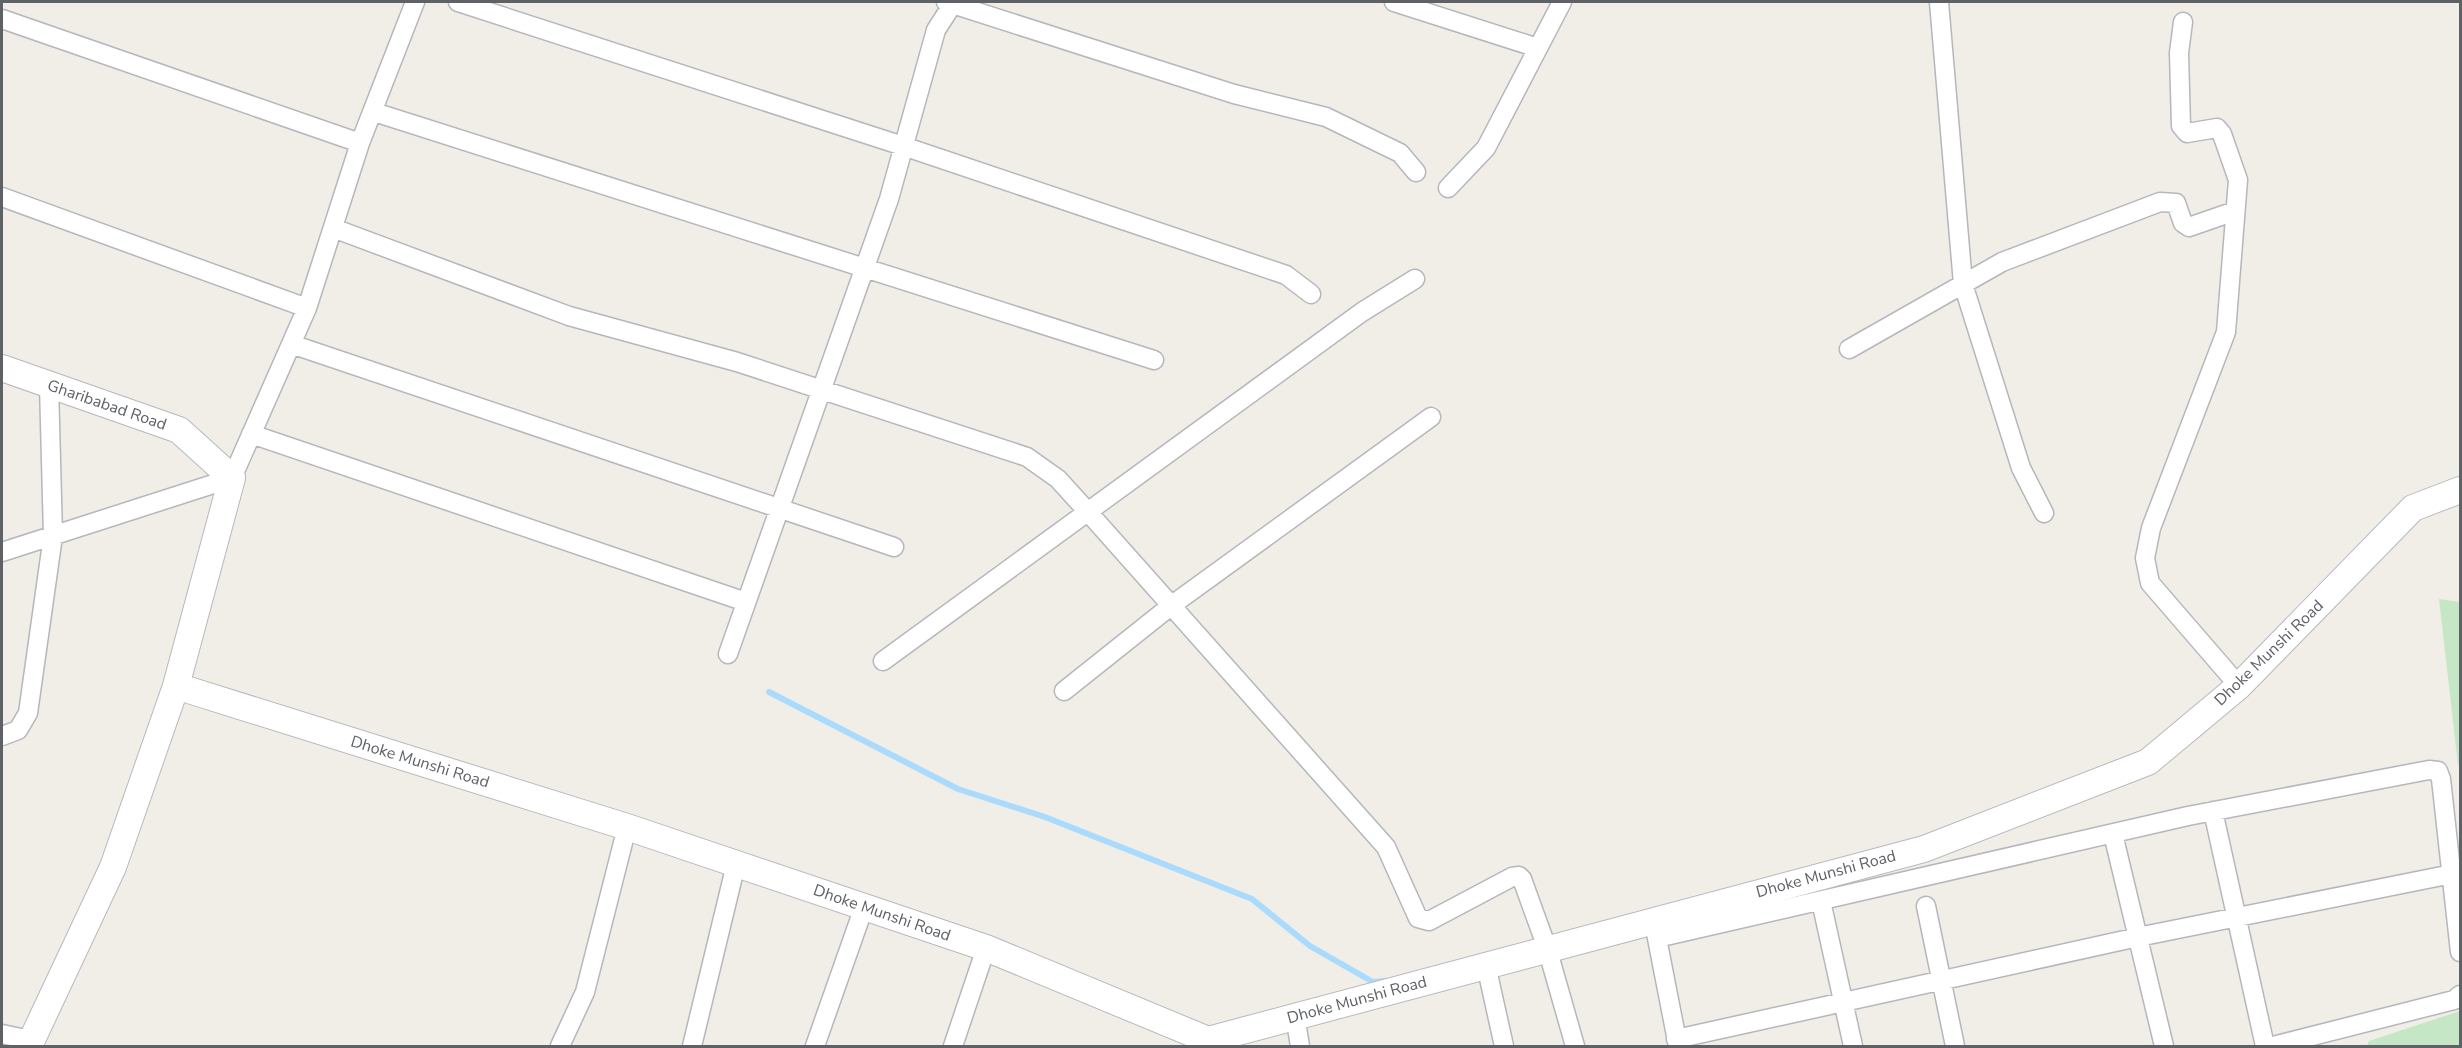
<svg xmlns="http://www.w3.org/2000/svg" width="2462" height="1048" viewBox="0 0 2462 1048" font-family="'Nunito Sans',sans-serif">
<style>
.green{fill:#c6e7c5}
.lines{fill:none;stroke-linecap:round;stroke-linejoin:round}
.stream{stroke:#aadbfd;stroke-width:6}
.street-casing{stroke:#b4b7bb;stroke-width:21}
.secondary-casing{stroke:#b5b9be;stroke-width:28}
.street{stroke:#fff;stroke-width:18}
.secondary{stroke:#fff;stroke-width:26}
.labels{text-anchor:middle;dominant-baseline:central;stroke-width:6;stroke-linejoin:round;paint-order:stroke}
.street-label{font-size:16px;fill:#5e6267;stroke:#fff}
</style>
<rect width="100%" height="100%" fill="#f0eee7"/>
<path class="green" d="M 2439,599 L 2460,602 L 2460,765 L 2458,765 Z
M 2460,1011 L 2460,1046 L 2367,1046 L 2369,1041 Z"/>
<g class="lines">
<path class="stream" d="M 769,692 L 958,789 L 1045,817 L 1252,899 L 1310,946 L 1373,982 L 1384,981"/>
<g class="street-casing">
<path id="street" d="M 458,2 L 903,146 L 1286,275 L 1311,294
M 946,2 L 1234,94 L 1326,117 L 1400,153 L 1416,172
M 1394,2 L 1538,48
M 1939,2 L 1963,284 L 2021,468 L 2044,513
M 2,19 L 360,143
M 2183,22 L 2179,53 L 2181,126 L 2187,133 L 2217,128 L 2222,134 L 2238,180 L 2226,332 L 2151,528 L 2145,558 L 2150,583 L 2239,686
M 374,112 L 1154,360
M 1448,188 L 1486,148 L 1562,2
M 2,197 L 307,308
M 333,228 L 569,316 L 737,362 L 1027,457 L 1058,479 L 1088,512 L 1386,847 L 1418,918 L 1429,921 L 1512,877 L 1519,876 L 1522,879 L 1547,948 L 1575,1046
M 291,344 L 894,547
M 1849,349 L 2002,262 L 2160,202 L 2176,203 L 2183,223 L 2189,227 L 2235,211
M 251,434 L 746,602
M 2,552 L 232,478 L 307,308 L 360,143 L 415,2
M 728,654 L 889,199 L 936,30 L 954,2
M 883,661 L 1362,312 L 1415,279
M 1064,691 L 1172,605 L 1431,417
M 2,736 L 18,730 L 28,713 L 53,536 L 49,385
M 2213,811 L 2265,1046
M 2113,834 L 2164,1046
M 1821,901 L 1853,1046
M 1926,906 L 1955,1046
M 1655,928 L 1678,1046
M 1657,938 L 2188,816 L 2429,770 L 2438,771 L 2441,779 L 2460,952
M 1486,965 L 1504,1046
M 1295,1016 L 1300,1046
M 2,1034 L 30,1040
M 1676,1039 L 2138,937 L 2452,874
M 560,1046 L 585,992 L 627,827
M 692,1046 L 736,864
M 815,1046 L 864,907
M 953,1046 L 986,948
M 2273,1046 L 2454,1000 L 2460,995"/>
</g>
<g class="secondary-casing">
<path id="secondary" d="M 2,368 L 179,430 L 232,478 L 176,686 L 113,867 L 29,1046
M 176,686 L 627,827 L 986,948 L 1208,1040 L 1924,849 L 2148,762 L 2239,686 L 2413,508 L 2460,490"/>
</g>
<use href="#street" class="street"/>
<use href="#secondary" class="secondary"/>
</g>
<g class="labels">
<g class="street-label">
<text transform="translate(107 405) rotate(19)">Gharibabad Road</text>
<text transform="translate(2269 653) rotate(-44)">Dhoke Munshi Road</text>
<text transform="translate(420 762) rotate(17)">Dhoke Munshi Road</text>
<text transform="translate(1826 874) rotate(-15)">Dhoke Munshi Road</text>
<text transform="translate(882 913) rotate(19)">Dhoke Munshi Road</text>
<text transform="translate(1357 1000) rotate(-15)">Dhoke Munshi Road</text>
</g>
</g>
<rect width="2462" height="1048" fill="none" stroke="#5e6267" stroke-width="6"/>
</svg>
